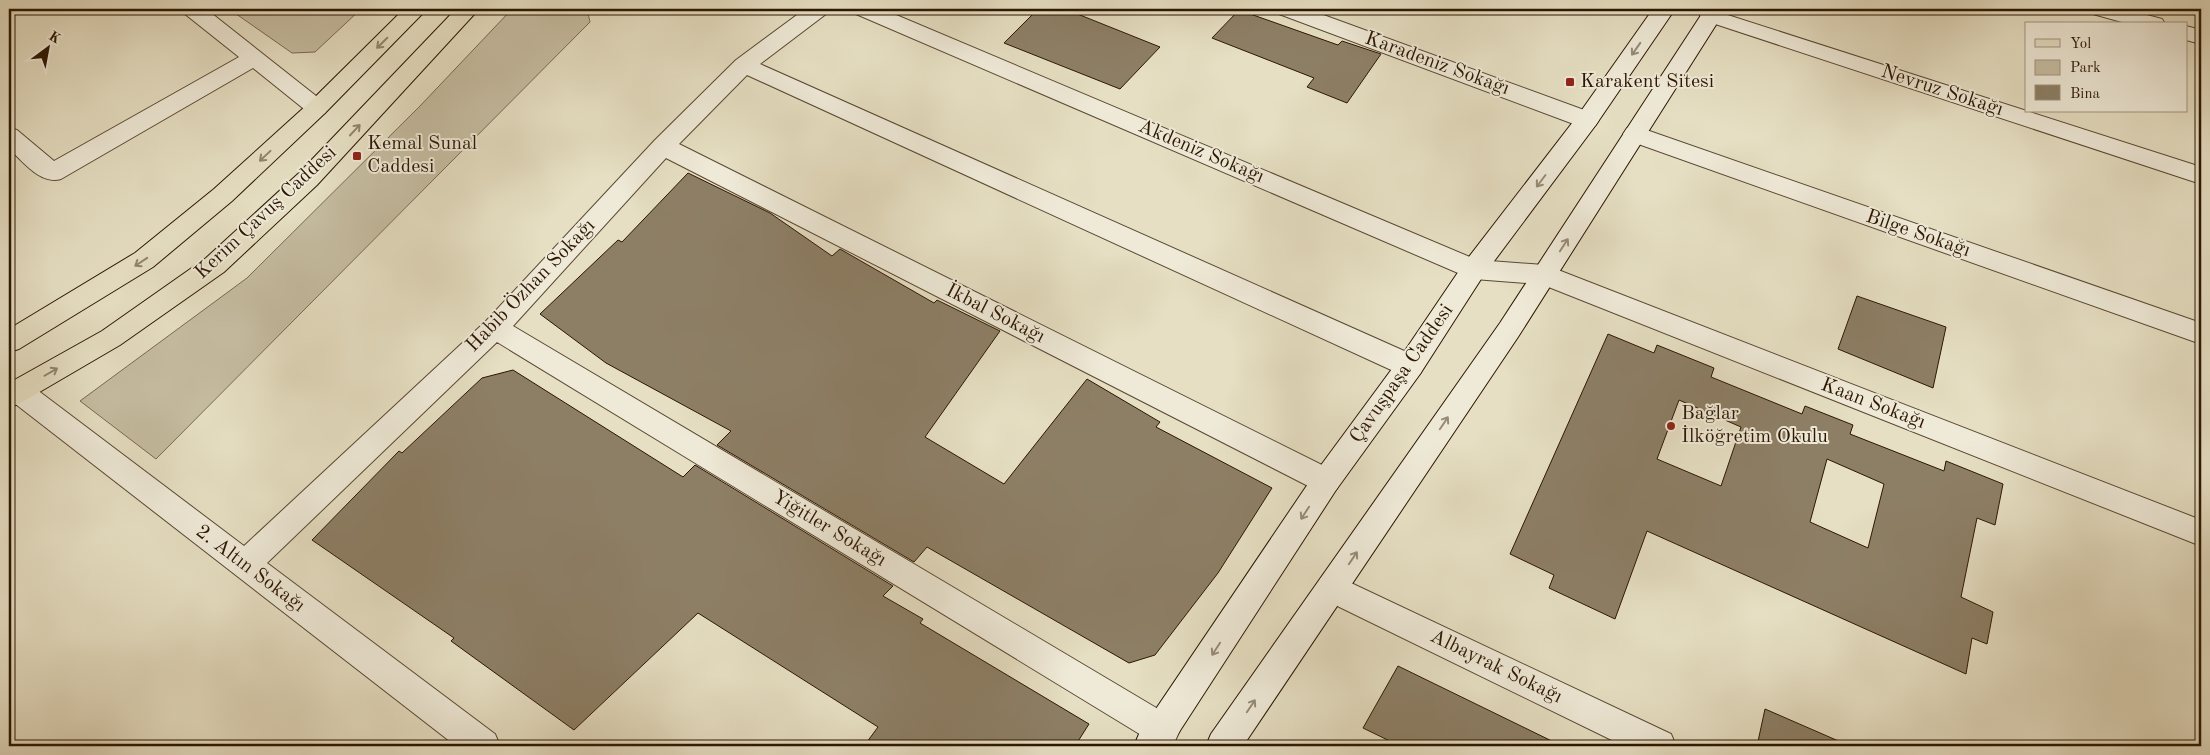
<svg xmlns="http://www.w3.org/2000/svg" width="2210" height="755" viewBox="0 0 2210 755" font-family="'Old Standard TT',serif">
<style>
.green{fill:#c6bda2;stroke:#796a52}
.building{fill:#8d7f66;stroke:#2c1602;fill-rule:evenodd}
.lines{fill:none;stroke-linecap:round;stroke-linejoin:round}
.street-casing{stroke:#5a4832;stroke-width:2}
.secondary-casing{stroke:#2c1602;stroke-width:2}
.primary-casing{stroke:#2c1602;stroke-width:2}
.street{fill:#efead8;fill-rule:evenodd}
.secondary{fill:#efead8;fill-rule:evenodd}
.primary{fill:#e6dfc3;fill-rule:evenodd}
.oneway{stroke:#92856c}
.oneway2{stroke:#978b78}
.poi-dot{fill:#8f2418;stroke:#efead8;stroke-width:2}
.labels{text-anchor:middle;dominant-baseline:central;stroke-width:4;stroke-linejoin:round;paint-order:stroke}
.street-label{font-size:20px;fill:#2c1602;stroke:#efead8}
.poi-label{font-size:20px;fill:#2c1602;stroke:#efead8;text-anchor:start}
</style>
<rect width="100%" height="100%" fill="#e6dfc3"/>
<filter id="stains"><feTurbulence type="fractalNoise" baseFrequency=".004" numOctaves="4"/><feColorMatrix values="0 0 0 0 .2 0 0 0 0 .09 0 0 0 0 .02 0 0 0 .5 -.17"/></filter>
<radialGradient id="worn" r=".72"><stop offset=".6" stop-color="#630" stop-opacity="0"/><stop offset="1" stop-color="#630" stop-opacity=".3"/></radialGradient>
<path class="green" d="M 229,9 L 361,9 L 315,52 L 292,53 Z
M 512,9 L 587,9 L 590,22 L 156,459 L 80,401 L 247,278 L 420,106 Z"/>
<path class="building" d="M 1038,9 L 1065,9 L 1160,47 L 1120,89 L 1004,43 Z
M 1239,10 L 1338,45 L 1342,41 L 1381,54 L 1347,103 L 1307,87 L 1314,78 L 1212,38 Z
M 688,173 L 770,213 L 832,256 L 840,249 L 934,303 L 937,300 L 1000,331 L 925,437 L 1004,484 L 1087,379 L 1160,422 L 1156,427 L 1272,488 L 1218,573 L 1155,655 L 1129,663 L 927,547 L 914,562 L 717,445 L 731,431 L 606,363 L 540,314 L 618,240 L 622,242 Z
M 1857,296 L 1946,327 L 1933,388 L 1838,349 Z
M 1608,334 L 1654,353 L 1657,345 L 1714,368 L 1711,377 L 1802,414 L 1805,406 L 1853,425 L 1850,434 L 1944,471 L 1946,461 L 2003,484 L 1995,525 L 1977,518 L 1961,597 L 1993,612 L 1987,644 L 1972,638 L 1966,674 L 1647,531 L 1615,619 L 1549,588 L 1554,575 L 1510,554 ZM 1679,400 L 1741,427 L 1721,486 L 1657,459 ZM 1827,459 L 1884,484 L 1868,548 L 1810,522 Z
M 513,370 L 683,477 L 695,465 L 893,586 L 883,596 L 923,619 L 920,623 L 1089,724 L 1075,746 L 864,746 L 878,727 L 698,613 L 574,730 L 451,641 L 454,638 L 312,540 L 399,451 L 402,453 L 482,378 Z
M 1398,666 L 1562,746 L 1400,746 L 1363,728 Z
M 1765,709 L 1850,746 L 1757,746 Z"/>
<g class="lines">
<g class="street-casing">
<path id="street" d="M 183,9 L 206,9 L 325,103 L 328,108 L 325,113 L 317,116 L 309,113 L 253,68 L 61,179 C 40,185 23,161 9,149 L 9,128 L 17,130 L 54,161 L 239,57 L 185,14 Z
M 805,9 L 829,9 L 826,14 L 760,64 L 1420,358 L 1424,366 L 1420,374 L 1410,377 L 1400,374 L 747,75 L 679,144 L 1336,472 L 1341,481 L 1336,490 L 1326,493 L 1316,490 L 666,158 L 513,326 L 1175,719 L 1180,730 L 1175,741 L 1163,746 L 1151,741 L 497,342 L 267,563 L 495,734 L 500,746 L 456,746 L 9,399 L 9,383 L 18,380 L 28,383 L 244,546 L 486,321 L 655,140 L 736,60 Z
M 853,9 L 882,9 L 1477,260 L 1544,265 L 1553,268 L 2201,520 L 2201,546 L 1541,284 L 1474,279 L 1465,276 L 856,14 Z
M 1276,9 L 1307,9 L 1595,114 L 1599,120 L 1595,126 L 1587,128 L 1579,126 L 1279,14 Z
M 1709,9 L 2201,167 L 2201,184 L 1703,20 L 1700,15 L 1703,10 Z
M 2090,9 L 2124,9 L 2162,19 L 2165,24 L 2129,24 L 2093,14 Z
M 2186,26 L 2201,30 L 2201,44 L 2186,40 Z
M 1635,126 L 2201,323 L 2201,344 L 1627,140 L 1623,134 L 1627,128 Z
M 1332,574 L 1671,734 L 1676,746 L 1624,746 L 1321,598 L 1316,588 L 1321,578 Z"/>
</g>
<g class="secondary-casing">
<path id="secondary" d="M 1653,9 L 1675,9 L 1595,126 L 1483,276 L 1420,374 L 1336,490 L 1170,746 L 1134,746 L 1139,734 L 1316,472 L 1400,358 L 1465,262 L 1579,114 Z
M 1705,9 L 1726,9 L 1518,337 L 1243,746 L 1206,746 L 1211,734 L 1500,323 Z"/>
</g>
<g class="primary-casing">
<path id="primary" d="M 404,9 L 427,9 L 325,113 L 232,201 L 153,267 L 19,349 L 9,352 L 9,329 L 135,253 L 214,189 L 309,103 Z
M 456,9 L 479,9 L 317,185 L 224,272 L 120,345 L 19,404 L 9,407 L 9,383 L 102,331 L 206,258 L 299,173 Z"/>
</g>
<use href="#street" class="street"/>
<use href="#secondary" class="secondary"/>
<use href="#primary" class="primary"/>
</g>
<defs><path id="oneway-shaft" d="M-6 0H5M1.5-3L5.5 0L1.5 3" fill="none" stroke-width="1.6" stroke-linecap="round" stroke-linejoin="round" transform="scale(1.25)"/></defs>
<g class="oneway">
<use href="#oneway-shaft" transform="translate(382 43) rotate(135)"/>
<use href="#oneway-shaft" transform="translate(355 130) rotate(-47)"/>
<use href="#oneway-shaft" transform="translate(265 156) rotate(137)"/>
<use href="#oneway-shaft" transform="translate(141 262) rotate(146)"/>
<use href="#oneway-shaft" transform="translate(51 372) rotate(-30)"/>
</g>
<g class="oneway2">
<use href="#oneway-shaft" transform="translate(1636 49) rotate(125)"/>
<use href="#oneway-shaft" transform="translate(1541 181) rotate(127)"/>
<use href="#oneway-shaft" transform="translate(1564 245) rotate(-57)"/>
<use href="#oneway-shaft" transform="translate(1444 423) rotate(-56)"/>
<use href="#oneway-shaft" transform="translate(1305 513) rotate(123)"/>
<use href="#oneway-shaft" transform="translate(1353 558) rotate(-56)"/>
<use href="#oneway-shaft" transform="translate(1216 649) rotate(123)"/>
<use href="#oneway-shaft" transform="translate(1251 706) rotate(-56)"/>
</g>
<g class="poi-dot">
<rect x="1565" y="77" width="10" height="10" rx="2.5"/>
<rect x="352" y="151" width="10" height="10" rx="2.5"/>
<circle cx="1671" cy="426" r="5"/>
</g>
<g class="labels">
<g class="street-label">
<text transform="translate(1437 64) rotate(20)">Karadeniz Sokağı</text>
<text transform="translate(1942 91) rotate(18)">Nevruz Sokağı</text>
<text transform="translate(1201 152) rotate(23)">Akdeniz Sokağı</text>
<text transform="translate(266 213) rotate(-43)">Kerim Çavuş Caddesi</text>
<text transform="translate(1918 234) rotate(19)">Bilge Sokağı</text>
<text transform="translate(531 286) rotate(-46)">Habib Özhan Sokağı</text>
<text transform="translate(995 314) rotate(27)">İkbal Sokağı</text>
<text transform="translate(1402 374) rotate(-55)">Çavuşpaşa Caddesi</text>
<text transform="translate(1873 404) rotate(21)">Kaan Sokağı</text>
<text transform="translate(829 529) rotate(31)">Yiğitler Sokağı</text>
<text transform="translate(250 569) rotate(37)">2. Altın Sokağı</text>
<text transform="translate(1496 667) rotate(26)">Albayrak Sokağı</text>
</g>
<g class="poi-label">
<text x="1580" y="82">Karakent Sitesi</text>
<text x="367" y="144">Kemal Sunal<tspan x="367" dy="23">Caddesi</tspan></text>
<text x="1681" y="414">Bağlar<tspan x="1681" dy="23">İlköğretim Okulu</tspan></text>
</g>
</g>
<rect width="2210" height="755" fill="none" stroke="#e6dfc3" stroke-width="30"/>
<rect x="10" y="10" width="2190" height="735" fill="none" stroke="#2c1602" stroke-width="2.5"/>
<rect x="15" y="15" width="2180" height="725" fill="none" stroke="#2c1602"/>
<rect x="2025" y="22" width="162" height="90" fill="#efead8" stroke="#a19582"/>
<rect x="2035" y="39" width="25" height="8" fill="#e6dfc3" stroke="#a19582"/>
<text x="2070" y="48" font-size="15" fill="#2c1602">Yol</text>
<rect x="2035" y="60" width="25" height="15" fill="#c6bda2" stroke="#a19582"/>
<text x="2070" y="72" font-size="15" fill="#2c1602">Park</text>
<rect x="2035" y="85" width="25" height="15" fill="#8d7f66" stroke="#a19582"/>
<text x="2070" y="98" font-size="15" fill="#2c1602">Bina</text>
<g transform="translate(48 48) rotate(32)" stroke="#efead8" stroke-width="4" paint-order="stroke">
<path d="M0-4L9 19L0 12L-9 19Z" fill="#2c1602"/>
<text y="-8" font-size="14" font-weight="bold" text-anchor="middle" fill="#2c1602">K</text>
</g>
<rect width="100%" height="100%" filter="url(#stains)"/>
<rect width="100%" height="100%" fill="url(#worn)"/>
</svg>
